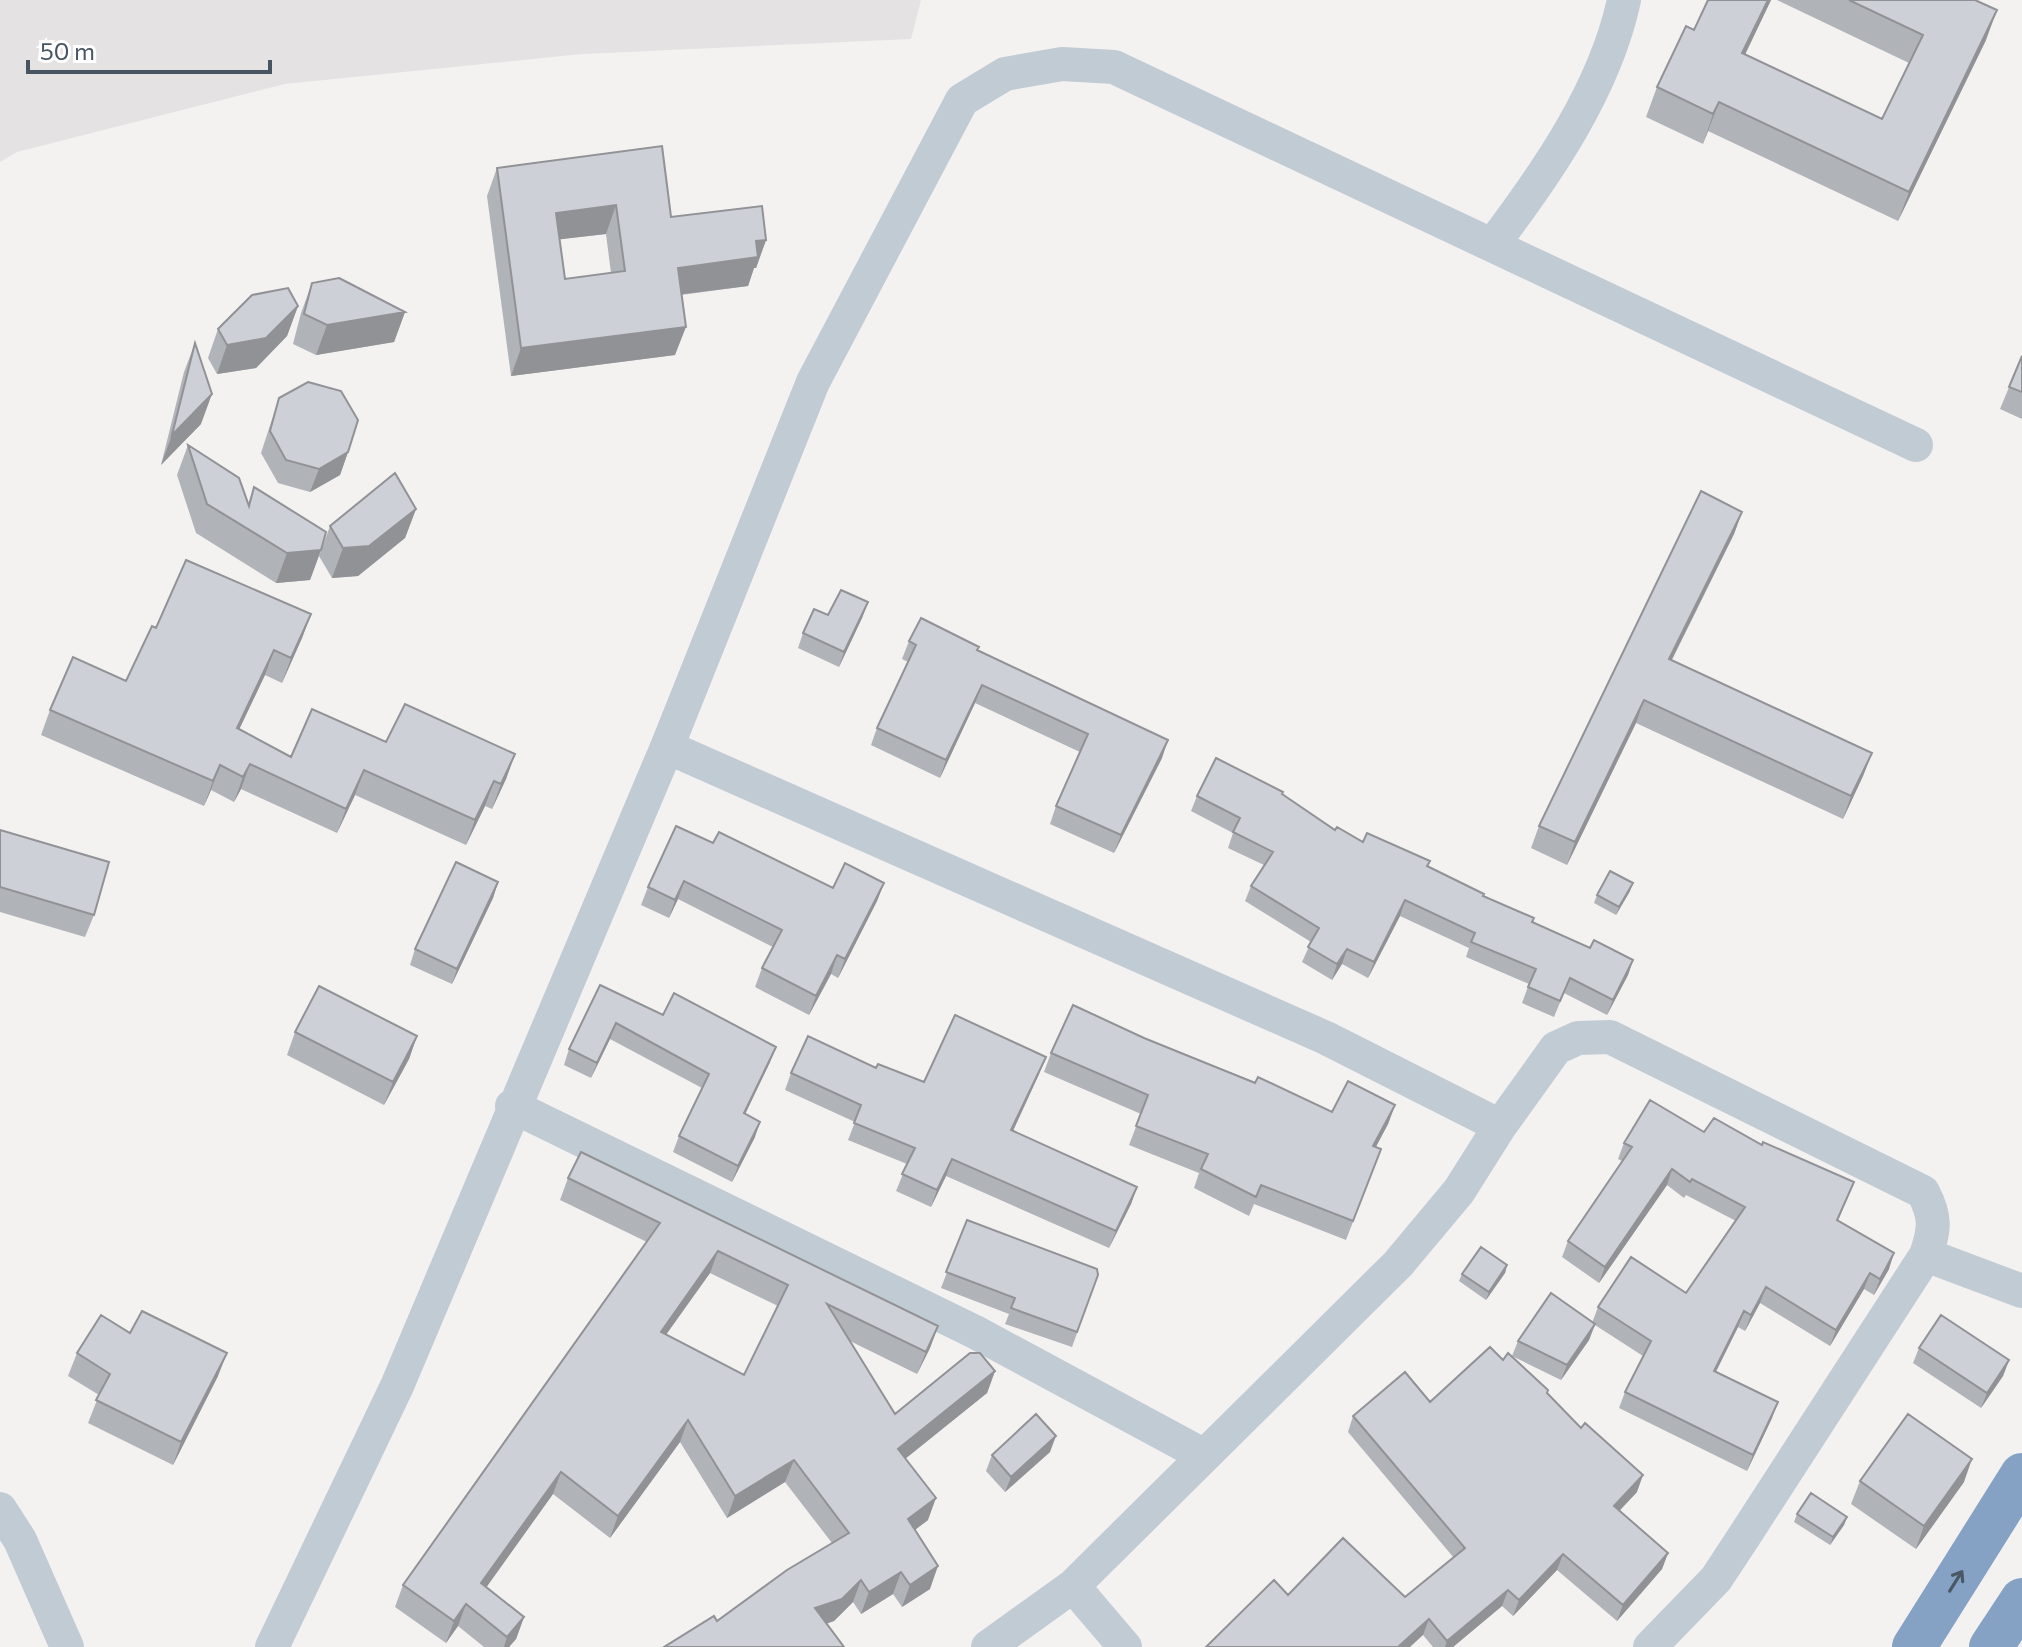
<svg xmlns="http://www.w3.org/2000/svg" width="2022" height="1647" viewBox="0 0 2022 1647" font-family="Commissioner,sans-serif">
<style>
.education{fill:#e5e2e3}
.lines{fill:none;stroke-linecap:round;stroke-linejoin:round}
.minor{stroke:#c1cbd4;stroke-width:34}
.highway{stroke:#85a1c4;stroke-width:44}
.wall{fill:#b0b3b8;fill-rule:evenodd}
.shaded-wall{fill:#909296}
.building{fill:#cdd0d6;stroke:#909296;stroke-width:2;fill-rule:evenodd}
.oneway{stroke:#4a5866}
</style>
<rect width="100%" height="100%" fill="#f4f1f1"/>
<path class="education" d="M 0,0 L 921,0 L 911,39 L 582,54 L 285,84 L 17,152 L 0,162 Z"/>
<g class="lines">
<path class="minor" d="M 1493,244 C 1547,173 1605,89 1624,0
M 667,747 L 1326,1038 L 1500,1126
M 512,1106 L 975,1332 L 1203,1455
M 1926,1255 L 2022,1291
M 0,1509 L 20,1540 L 67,1647
M 1073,1586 L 1125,1647
M 272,1647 L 397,1386 L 667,747 L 813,382 L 962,100 L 1005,74 L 1062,64 L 1114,67 L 1916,445
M 988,1647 L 1073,1586 L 1398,1264 L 1459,1191 L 1500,1126 L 1556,1048 L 1578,1038 L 1610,1037 L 1923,1192 C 1936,1217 1935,1229 1926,1255 L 1743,1538 L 1716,1579 L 1650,1647"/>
<path class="highway" d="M 1914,1647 L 2022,1475
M 1991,1647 L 2022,1600"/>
</g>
<path class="wall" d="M 1708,0 L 1771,0 L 1745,54 L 1882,119 L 1909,63 L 1777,0 L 1975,0 L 1986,40 L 1898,221 L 1708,131 L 1703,144 L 1646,117 L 1657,87 L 1694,30 Z
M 497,168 L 671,217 L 766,240 L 756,268 L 754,268 L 748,286 L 681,295 L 675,355 L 511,376 L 487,196 ZM 606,234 L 611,273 L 565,279 L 559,239 Z
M 312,283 L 405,312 L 394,342 L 316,355 L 293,344 L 301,313 Z
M 298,306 L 287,336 L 256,368 L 217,374 L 208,358 L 218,329 Z
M 195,343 L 201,424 L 161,465 L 184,372 Z
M 2022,356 L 2022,419 L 2000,409 Z
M 279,398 L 348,452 L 340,475 L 310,492 L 278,483 L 261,453 Z
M 188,445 L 248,504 L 254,487 L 321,550 L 310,580 L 276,583 L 196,533 L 177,475 Z
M 416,509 L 405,538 L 358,576 L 332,578 L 319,556 L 330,526 Z
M 1742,512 L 1734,534 L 1672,660 L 1872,753 L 1863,776 L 1843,819 L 1636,723 L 1567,865 L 1531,848 L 1539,826 Z
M 868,602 L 862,618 L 839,667 L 798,648 L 803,633 L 828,615 Z
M 311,614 L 302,638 L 282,683 L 265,675 L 239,729 L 291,757 L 386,742 L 515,754 L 506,779 L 492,809 L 485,806 L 466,845 L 355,795 L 337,833 L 241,789 L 234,802 L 211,790 L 204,806 L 41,735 L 50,710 L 126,681 L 156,628 Z
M 909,641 L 978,651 L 1162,758 L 1114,853 L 1050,824 L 1056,806 L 1080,752 L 975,703 L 940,778 L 871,745 L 877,728 L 908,662 L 902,659 Z
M 1282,795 L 1335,830 L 1363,842 L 1428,867 L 1533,923 L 1590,948 L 1633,960 L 1628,975 L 1607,1015 L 1564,993 L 1554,1017 L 1522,1003 L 1529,984 L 1466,957 L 1469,948 L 1400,916 L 1368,978 L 1342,964 L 1332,980 L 1302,962 L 1311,942 L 1245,901 L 1251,886 L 1264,865 L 1228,848 L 1233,833 L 1191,811 L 1197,796 Z
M 0,830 L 94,915 L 85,937 L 0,912 Z
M 713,843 L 833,888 L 884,883 L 877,901 L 838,978 L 831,974 L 809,1015 L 755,987 L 762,968 L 773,947 L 678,899 L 669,918 L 641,905 L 648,887 Z
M 498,882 L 493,898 L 452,984 L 410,965 L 415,949 Z
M 1630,891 L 1616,915 L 1594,903 L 1597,895 Z
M 600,985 L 663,1015 L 770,1062 L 745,1114 L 755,1137 L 732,1182 L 673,1152 L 679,1136 L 702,1088 L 610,1039 L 591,1078 L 564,1065 L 569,1049 Z
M 295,1032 L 417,1036 L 409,1059 L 384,1105 L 287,1055 Z
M 1144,1038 L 1332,1112 L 1395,1105 L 1388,1124 L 1376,1147 L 1381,1149 L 1346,1240 L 1254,1204 L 1249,1216 L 1194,1188 L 1199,1173 L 1129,1145 L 1141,1114 L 1044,1072 L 1051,1053 Z
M 876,1068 L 924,1082 L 1039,1074 L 1013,1131 L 1137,1187 L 1131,1204 L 1109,1248 L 946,1176 L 931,1207 L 896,1191 L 907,1164 L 848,1140 L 855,1122 L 785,1090 L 791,1073 Z
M 1704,1132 L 1762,1145 L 1854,1182 L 1838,1221 L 1889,1269 L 1874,1295 L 1864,1289 L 1830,1346 L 1760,1303 L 1745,1331 L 1738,1327 L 1716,1372 L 1772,1418 L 1747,1471 L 1619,1408 L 1625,1392 L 1643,1356 L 1595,1325 L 1589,1340 L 1561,1380 L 1512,1356 L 1518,1341 L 1592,1323 L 1598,1307 L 1686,1293 L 1736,1221 L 1686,1195 L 1684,1198 L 1667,1185 L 1599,1283 L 1562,1257 L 1568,1241 L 1622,1161 L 1618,1159 L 1624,1143 Z
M 568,1178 L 938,1326 L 930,1348 L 917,1374 L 850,1341 L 895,1414 L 995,1371 L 987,1393 L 905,1459 L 928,1520 L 915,1530 L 930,1589 L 902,1607 L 893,1594 L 861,1614 L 853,1602 L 834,1621 L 826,1624 L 717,1621 L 832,1543 L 785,1482 L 727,1518 L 680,1442 L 610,1538 L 553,1494 L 486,1587 L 524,1617 L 516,1639 L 509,1647 L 484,1647 L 458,1626 L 446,1643 L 395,1607 L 403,1585 L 647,1242 L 560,1200 ZM 710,1273 L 778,1306 L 744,1375 L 666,1335 Z
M 967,1220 L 1098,1275 L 1072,1347 L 1005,1324 L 1009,1314 L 941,1288 Z
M 1507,1265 L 1505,1273 L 1486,1300 L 1459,1281 L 1462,1274 Z
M 130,1333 L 218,1376 L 173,1465 L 88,1423 L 99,1395 L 68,1376 L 77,1353 Z
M 1919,1348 L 2009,1360 L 2003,1376 L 1981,1408 L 1913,1363 Z
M 1503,1360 L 1548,1390 L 1547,1393 L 1637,1492 L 1619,1511 L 1668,1553 L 1662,1569 L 1617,1621 L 1557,1570 L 1513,1616 L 1502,1606 L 1453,1647 L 1433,1647 L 1423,1635 L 1288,1595 L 1405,1597 L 1454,1558 L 1348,1432 L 1353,1416 L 1430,1402 Z
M 1050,1452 L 1005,1492 L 986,1471 L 992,1455 Z
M 1860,1481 L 1964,1482 L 1916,1549 L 1851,1504 Z
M 1797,1514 L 1847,1517 L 1844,1525 L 1830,1545 L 1794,1522 Z"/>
<path class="shaded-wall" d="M 1768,0 L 1771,0 L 1732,82 L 1742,53 Z
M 1997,10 L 1986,40 L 1898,221 L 1909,192 Z
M 1719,102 L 1708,131 L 1703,144 L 1713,114 Z
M 616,205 L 606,234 L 546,241 L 556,213 Z
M 766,240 L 756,268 L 754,268 L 748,286 L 667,296 L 678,268 L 756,241 Z
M 298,306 L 287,336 L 256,368 L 217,374 L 227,345 Z
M 405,312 L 394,342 L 316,355 L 327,325 Z
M 686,327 L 675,355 L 511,376 L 521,348 Z
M 212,394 L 201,424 L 161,465 L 172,435 Z
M 348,452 L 340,475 L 310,492 L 319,469 Z
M 416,509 L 405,538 L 358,576 L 332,578 L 343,548 Z
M 1742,512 L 1734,534 L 1661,681 L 1669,659 Z
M 321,550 L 310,580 L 276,583 L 287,553 Z
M 868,602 L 862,618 L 839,667 L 844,652 Z
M 311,614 L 302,638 L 282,683 L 291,658 Z
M 274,650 L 265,675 L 228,753 L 237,728 Z
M 982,685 L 975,703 L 940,778 L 946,760 Z
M 1644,700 L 1636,723 L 1567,865 L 1575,842 Z
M 1168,740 L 1162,758 L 1114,853 L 1121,835 Z
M 1872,753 L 1863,776 L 1843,819 L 1851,796 Z
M 515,754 L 506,779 L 492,809 L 501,784 Z
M 250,764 L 241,789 L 234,802 L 243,777 Z
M 220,765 L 211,790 L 204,806 L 213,781 Z
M 364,770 L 355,795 L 337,833 L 346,809 Z
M 494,781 L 485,806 L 466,845 L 475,820 Z
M 684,881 L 678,899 L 669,918 L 675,900 Z
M 498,882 L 493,898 L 452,984 L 457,969 Z
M 884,883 L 877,901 L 838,978 L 845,959 Z
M 1633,883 L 1630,891 L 1616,915 L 1619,907 Z
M 1405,900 L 1400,916 L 1368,978 L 1374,962 Z
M 1347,949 L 1342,964 L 1332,980 L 1337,964 Z
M 837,955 L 831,974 L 809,1015 L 816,996 Z
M 1633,960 L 1628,975 L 1607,1015 L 1613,1000 Z
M 616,1023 L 610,1039 L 591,1078 L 597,1063 Z
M 417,1036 L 409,1059 L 384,1105 L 393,1082 Z
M 776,1047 L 770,1062 L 738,1129 L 744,1113 Z
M 1046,1057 L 1039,1074 L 1005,1148 L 1011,1130 Z
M 1395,1105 L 1388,1124 L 1366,1165 L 1373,1146 Z
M 760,1122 L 755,1137 L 732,1182 L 738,1166 Z
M 952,1159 L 946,1176 L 931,1207 L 937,1190 Z
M 1672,1169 L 1667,1185 L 1599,1283 L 1605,1267 Z
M 1137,1187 L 1131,1204 L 1109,1248 L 1116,1231 Z
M 718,1251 L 710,1273 L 652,1354 L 661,1332 Z
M 1894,1253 L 1889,1269 L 1874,1295 L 1880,1279 Z
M 1507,1265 L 1505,1273 L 1486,1300 L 1489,1292 Z
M 1870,1273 L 1864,1289 L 1830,1346 L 1836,1330 Z
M 1766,1287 L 1760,1303 L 1745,1331 L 1751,1315 Z
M 1744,1311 L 1738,1327 L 1708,1387 L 1714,1371 Z
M 1595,1324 L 1589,1340 L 1561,1380 L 1567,1365 Z
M 938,1326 L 930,1348 L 917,1374 L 926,1352 Z
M 227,1353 L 218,1376 L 173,1465 L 181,1442 Z
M 2009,1360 L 2003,1376 L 1981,1408 L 1987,1393 Z
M 995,1371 L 987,1393 L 890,1471 L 898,1449 Z
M 1778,1402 L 1772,1418 L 1747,1471 L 1753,1455 Z
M 688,1420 L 680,1442 L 610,1538 L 618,1516 Z
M 1056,1436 L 1050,1452 L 1005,1492 L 1011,1477 Z
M 1972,1459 L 1964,1482 L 1916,1549 L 1924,1526 Z
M 794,1460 L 785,1482 L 727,1518 L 735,1496 Z
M 561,1472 L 553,1494 L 473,1606 L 481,1583 Z
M 1643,1475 L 1637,1492 L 1608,1523 L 1614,1506 Z
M 936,1498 L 928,1520 L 900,1541 L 908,1519 Z
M 1847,1517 L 1844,1525 L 1830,1545 L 1833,1537 Z
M 1668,1553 L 1662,1569 L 1617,1621 L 1623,1605 Z
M 1563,1554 L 1557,1570 L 1513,1616 L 1519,1600 Z
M 938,1566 L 930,1589 L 902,1607 L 910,1585 Z
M 901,1572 L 893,1594 L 861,1614 L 869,1592 Z
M 861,1580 L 853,1602 L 834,1621 L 806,1630 L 815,1608 Z
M 1508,1590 L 1502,1606 L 1453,1647 L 1445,1647 L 1447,1641 Z
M 466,1604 L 458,1626 L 446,1643 L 454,1621 Z
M 524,1617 L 516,1639 L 509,1647 L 504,1647 L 507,1637 Z
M 1429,1619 L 1423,1635 L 1410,1647 L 1398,1647 Z"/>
<path class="building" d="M 1708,0 L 1768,0 L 1742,53 L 1882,119 L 1923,35 L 1849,0 L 1975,0 L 1997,10 L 1909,192 L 1719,102 L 1713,114 L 1657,87 L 1686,26 L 1694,30 Z
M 662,146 L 671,217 L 762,206 L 766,240 L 756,241 L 758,257 L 678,268 L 686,327 L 521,348 L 497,168 ZM 616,205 L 625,271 L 565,279 L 556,213 Z
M 339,278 L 405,312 L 327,325 L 304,314 L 312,283 Z
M 288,288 L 298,306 L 266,338 L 227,345 L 218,329 L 252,295 Z
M 195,343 L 212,394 L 172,435 Z
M 2022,356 L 2022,392 L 2009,387 Z
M 308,382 L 341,391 L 358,420 L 348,452 L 319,469 L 286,460 L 270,431 L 279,398 Z
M 188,445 L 239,478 L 249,506 L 254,487 L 326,532 L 321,550 L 287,553 L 207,504 Z
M 395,473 L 416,509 L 369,546 L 343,548 L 330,526 Z
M 1701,491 L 1742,512 L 1669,659 L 1872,753 L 1851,796 L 1644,700 L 1575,842 L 1539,826 Z
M 186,560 L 311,614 L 291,658 L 274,650 L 237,728 L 291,757 L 312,709 L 386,742 L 405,704 L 515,754 L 501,784 L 494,781 L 475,820 L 364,770 L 346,809 L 250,764 L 243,777 L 220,765 L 213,781 L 50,710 L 73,657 L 126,681 L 152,626 L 156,628 Z
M 841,590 L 868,602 L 844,652 L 803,633 L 814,609 L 828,615 Z
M 921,618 L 979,647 L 977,650 L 1168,740 L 1121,835 L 1056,806 L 1088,734 L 982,685 L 946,760 L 877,728 L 916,645 L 909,641 Z
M 1216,758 L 1283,792 L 1282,794 L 1335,830 L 1337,827 L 1363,842 L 1367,833 L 1430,861 L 1427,866 L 1484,894 L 1483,896 L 1534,918 L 1532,922 L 1590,948 L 1594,940 L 1633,960 L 1613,1000 L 1570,978 L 1560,1001 L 1528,987 L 1536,969 L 1471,942 L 1475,933 L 1405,900 L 1374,962 L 1347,949 L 1337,964 L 1308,947 L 1319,928 L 1251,886 L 1273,852 L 1233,832 L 1240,818 L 1197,796 Z
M 676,826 L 713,843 L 719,832 L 833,888 L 845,863 L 884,883 L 845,959 L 837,955 L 816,996 L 762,968 L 782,930 L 684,881 L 675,900 L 648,887 Z
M 0,830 L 109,862 L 94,915 L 0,887 Z
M 456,862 L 498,882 L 457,969 L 415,949 Z
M 1610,871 L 1633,883 L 1619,907 L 1597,895 Z
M 600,985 L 663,1015 L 674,993 L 776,1047 L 744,1113 L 760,1122 L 738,1166 L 679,1136 L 709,1074 L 616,1023 L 597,1063 L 569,1049 Z
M 319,986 L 417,1036 L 393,1082 L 295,1032 Z
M 1073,1005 L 1144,1038 L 1255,1083 L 1258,1077 L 1332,1112 L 1348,1081 L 1395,1105 L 1373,1146 L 1381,1149 L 1353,1221 L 1261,1185 L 1256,1197 L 1201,1169 L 1208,1154 L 1136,1126 L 1148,1095 L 1051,1053 Z
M 955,1015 L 1046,1057 L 1011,1130 L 1137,1187 L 1116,1231 L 952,1159 L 937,1190 L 902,1174 L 915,1148 L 854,1123 L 861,1105 L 791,1073 L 808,1036 L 876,1068 L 878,1064 L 924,1082 Z
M 1650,1100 L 1704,1132 L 1714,1118 L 1762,1145 L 1763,1142 L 1854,1182 L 1837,1220 L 1894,1253 L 1880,1279 L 1870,1273 L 1836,1330 L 1766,1287 L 1751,1315 L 1744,1311 L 1714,1371 L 1778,1402 L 1753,1455 L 1625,1392 L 1651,1341 L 1598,1307 L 1631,1257 L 1686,1293 L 1745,1207 L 1692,1179 L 1690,1182 L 1672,1169 L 1605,1267 L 1568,1241 L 1632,1147 L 1624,1143 Z
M 581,1152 L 938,1326 L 926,1352 L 827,1304 L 895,1414 L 970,1353 L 980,1353 L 995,1371 L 898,1449 L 936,1498 L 908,1519 L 938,1566 L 910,1585 L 901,1572 L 869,1592 L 861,1580 L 842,1599 L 815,1608 L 844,1647 L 664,1647 L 714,1616 L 717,1621 L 787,1570 L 849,1533 L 794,1460 L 735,1496 L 688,1420 L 618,1516 L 561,1472 L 481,1583 L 524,1617 L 507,1637 L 466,1604 L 454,1621 L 403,1585 L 660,1223 L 568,1178 ZM 718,1251 L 788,1285 L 744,1375 L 661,1332 Z
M 967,1220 L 1097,1269 L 1098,1275 L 1077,1332 L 1011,1308 L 1015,1298 L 946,1272 Z
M 1481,1247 L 1507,1265 L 1489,1292 L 1462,1274 Z
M 1551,1293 L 1595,1324 L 1567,1365 L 1518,1341 Z
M 142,1311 L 227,1353 L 181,1442 L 96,1400 L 110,1374 L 77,1353 L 101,1315 L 130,1333 Z
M 1941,1315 L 2009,1360 L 1987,1393 L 1919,1348 Z
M 1490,1347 L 1503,1360 L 1508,1353 L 1548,1390 L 1547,1393 L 1581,1428 L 1585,1423 L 1643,1475 L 1614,1506 L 1668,1553 L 1623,1605 L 1563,1554 L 1519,1600 L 1508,1590 L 1447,1641 L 1429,1619 L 1398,1647 L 1206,1647 L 1274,1580 L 1288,1595 L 1343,1538 L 1405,1597 L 1465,1548 L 1353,1416 L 1405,1372 L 1430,1402 Z
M 1036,1414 L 1056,1436 L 1011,1477 L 992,1455 Z
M 1908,1414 L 1972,1459 L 1924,1526 L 1860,1481 Z
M 1811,1493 L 1847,1517 L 1833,1537 L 1797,1514 Z"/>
<defs><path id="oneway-shaft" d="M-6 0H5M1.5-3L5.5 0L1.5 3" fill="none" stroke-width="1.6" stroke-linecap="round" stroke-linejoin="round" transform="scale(2)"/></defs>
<use class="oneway" href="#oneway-shaft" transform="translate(1956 1581) rotate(-58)"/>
<path d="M28 60v12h242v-12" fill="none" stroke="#475461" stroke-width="4"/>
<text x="40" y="60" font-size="24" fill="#475461" stroke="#ffffff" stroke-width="6" paint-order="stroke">50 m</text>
</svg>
